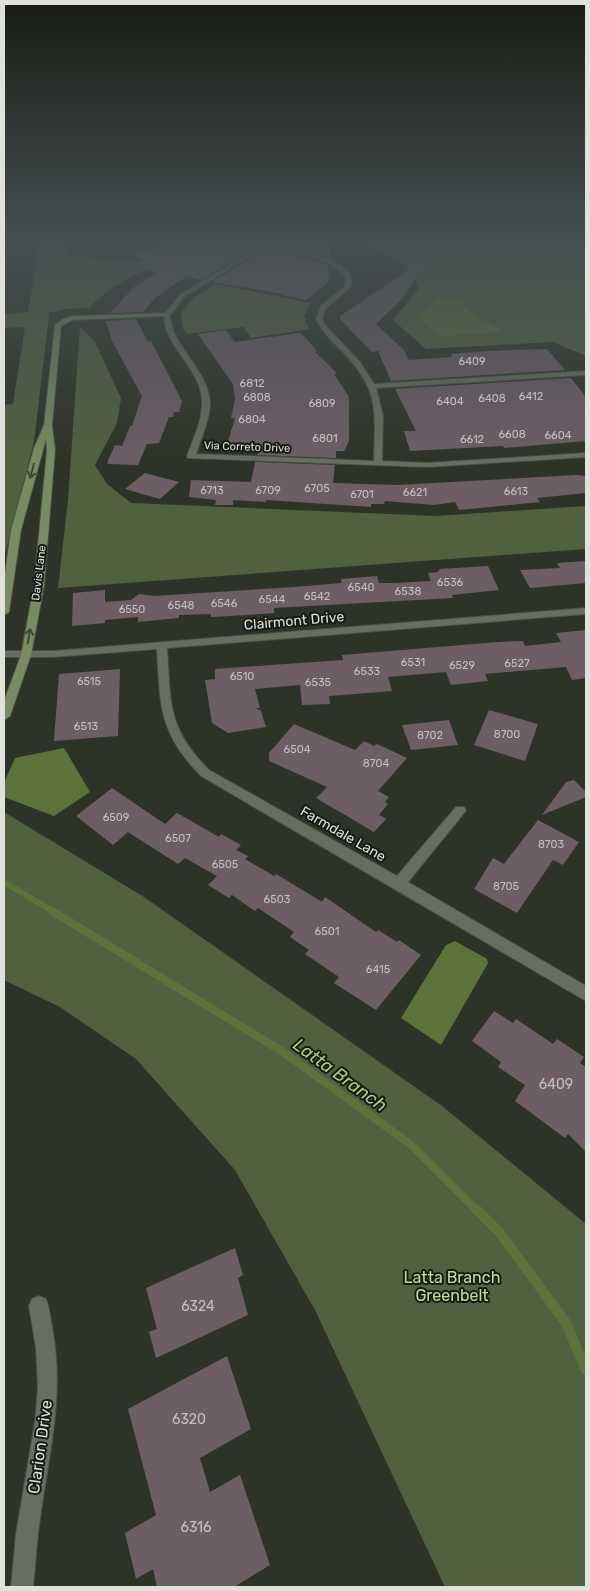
<svg xmlns="http://www.w3.org/2000/svg" width="590" height="1591" viewBox="0 0 590 1591" font-family="Rubik,sans-serif">
<style>
.green{fill:#51613f}
.water{fill:#5c743c}
.lines{fill:none;stroke-linecap:round;stroke-linejoin:round}
.stream-far2{stroke:#5c743c;stroke-width:6}
.stream-far1{stroke:#5c743c;stroke-width:8}
.stream{stroke:#5c743c;stroke-width:10}
.building{fill:#6d5e66}
.street-casing{stroke:#4a4f45;stroke-width:2}
.secondary-casing{stroke:#4a4f45;stroke-width:2}
.street{fill:#676e60;fill-rule:evenodd}
.secondary{fill:#788b62;fill-rule:evenodd}
.oneway{stroke:#3e4733}
.labels{text-anchor:middle;dominant-baseline:central;stroke-width:4;stroke-linejoin:round;paint-order:stroke}
.number-label{font-size:11px;fill:#c2c1bd}
.far-street-label{font-size:11px;fill:#dee2da;stroke:#171a14}
.street-label{font-size:14px;fill:#dee2da;stroke:#171a14}
.near-number-label{font-size:14px;fill:#c2c1bd}
.near-park-label{font-size:16px;fill:#bde28f;stroke:#171a14}
.near-street-label{font-size:16px;fill:#dee2da;stroke:#171a14}
.near-water-label{font-size:18px;font-style:italic;fill:#abd07d;stroke:#171a14}
</style>
<rect width="100%" height="100%" fill="#2e3327"/>
<path class="green" d="M 40,240 L 69,240 L 68,256 C 82,255 94,259 107,260 C 126,262 144,261 163,264 C 134,274 109,286 89,308 L 64,309 L 48,313 L 49,316 L 34,442 L 4,558 L 4,405 L 13,404 L 25,327 L 4,328 L 4,314 L 28,312 Z
M 343,240 L 586,240 L 586,356 L 553,342 L 426,349 L 393,320 L 419,288 C 408,254 374,248 343,240 Z
M 216,284 L 311,303 L 304,316 L 309,329 L 251,338 L 244,327 L 187,334 L 183,328 L 181,312 L 196,296 Z
M 80,327 L 95,342 L 121,398 L 117,423 L 95,465 L 107,484 L 131,503 L 436,516 L 586,506 L 586,549 L 58,588 L 68,500 Z
M 4,812 L 144,897 L 442,1106 L 586,1224 L 586,1587 L 445,1587 L 315,1310 L 235,1170 L 136,1059 L 60,1007 L 4,980 Z"/>
<path class="water" d="M 449,297 C 460,300 467,311 476,317 C 484,321 497,323 501,331 L 491,333 L 444,336 L 434,332 L 419,317 L 437,299 Z
M 64,748 L 90,792 L 54,816 L 4,797 L 4,783 L 15,758 Z
M 455,941 L 487,959 L 488,963 L 441,1045 L 401,1018 L 446,945 Z"/>
<g class="lines">
<path class="stream-far2" d="M 4,882 L 54,912"/>
<path class="stream-far1" d="M 52,911 L 283,1052 L 410,1144 L 477,1211"/>
<path class="stream" d="M 476,1209 L 500,1233 L 566,1323 L 586,1370"/>
</g>
<path class="building" d="M 175,240 L 214,246 L 225,240 L 265,240 L 201,280 L 188,277 L 179,281 L 155,298 L 143,312 L 110,313 L 133,288 L 155,273 L 133,252 L 154,249 Z
M 277,240 L 316,240 L 330,244 L 330,258 L 312,252 L 270,246 Z
M 261,252 L 306,258 L 328,265 L 329,282 L 306,300 L 282,295 L 284,294 L 212,282 Z
M 429,256 L 402,299 L 376,324 L 404,350 L 409,360 L 452,357 L 451,354 L 488,351 L 547,349 L 565,370 L 391,381 L 378,351 L 372,352 L 340,319 L 340,316 Z
M 136,319 L 148,342 L 151,341 L 182,401 L 179,412 L 174,412 L 173,417 L 169,417 L 159,443 L 147,444 L 138,465 L 109,464 L 107,463 L 115,445 L 122,446 L 130,426 L 132,426 L 142,396 L 112,341 L 106,321 Z
M 226,330 L 235,342 L 299,333 L 305,337 L 317,351 L 315,352 L 337,373 L 334,374 L 349,397 L 349,441 L 344,451 L 336,451 L 336,458 L 257,455 L 259,446 L 227,445 L 235,418 L 231,418 L 235,398 L 233,384 L 198,334 Z
M 571,378 L 586,397 L 586,441 L 504,448 L 503,446 L 410,451 L 404,431 L 416,431 L 395,389 Z
M 255,462 L 335,465 L 333,483 L 397,485 L 576,475 L 586,476 L 586,493 L 537,498 L 540,502 L 459,510 L 455,502 L 434,505 L 385,501 L 384,504 L 371,504 L 371,507 L 266,500 L 266,502 L 233,500 L 233,505 L 215,505 L 216,500 L 189,497 L 191,480 L 251,482 Z
M 145,473 L 179,482 L 160,499 L 125,489 Z
M 586,561 L 586,583 L 530,588 L 520,570 L 560,568 L 557,563 Z
M 488,566 L 499,590 L 452,595 L 453,598 L 274,608 L 274,613 L 231,616 L 211,617 L 211,614 L 179,615 L 179,618 L 138,622 L 138,617 L 105,620 L 105,623 L 72,626 L 73,593 L 105,590 L 105,602 L 131,600 L 139,594 L 154,596 L 294,587 L 342,583 L 341,579 L 377,576 L 379,583 L 395,583 L 431,581 L 428,573 L 438,572 L 440,569 Z
M 586,630 L 586,678 L 572,680 L 566,667 L 485,674 L 488,681 L 451,685 L 446,672 L 388,677 L 392,691 L 329,696 L 330,704 L 302,705 L 300,685 L 255,689 L 260,708 L 255,708 L 261,711 L 266,727 L 228,733 L 212,723 L 205,680 L 215,679 L 215,669 L 343,660 L 342,655 L 498,642 L 523,641 L 525,646 L 561,642 L 556,633 Z
M 120,669 L 118,736 L 54,741 L 59,674 Z
M 489,710 L 538,724 L 525,761 L 474,745 Z
M 449,720 L 458,745 L 411,750 L 402,725 Z
M 294,724 L 355,750 L 364,741 L 374,746 L 377,744 L 407,758 L 378,791 L 389,797 L 385,802 L 388,804 L 379,815 L 386,819 L 374,832 L 316,798 L 327,787 L 269,761 L 269,753 Z
M 574,780 L 586,792 L 586,797 L 542,815 L 566,782 Z
M 112,788 L 165,824 L 177,813 L 219,837 L 221,834 L 241,845 L 236,850 L 248,856 L 245,859 L 274,876 L 276,874 L 322,902 L 325,897 L 376,932 L 378,930 L 397,942 L 399,940 L 421,955 L 376,1010 L 334,983 L 339,977 L 305,954 L 309,950 L 290,937 L 294,932 L 258,908 L 255,911 L 232,895 L 229,898 L 208,885 L 217,876 L 185,858 L 178,864 L 128,832 L 113,845 L 76,816 Z
M 538,820 L 579,842 L 563,865 L 553,860 L 517,913 L 474,889 L 493,858 L 504,864 Z
M 494,1011 L 513,1023 L 516,1019 L 553,1044 L 557,1039 L 584,1057 L 580,1063 L 586,1067 L 586,1152 L 568,1134 L 565,1138 L 515,1101 L 525,1085 L 498,1067 L 501,1062 L 472,1041 Z
M 235,1248 L 243,1275 L 238,1278 L 248,1315 L 156,1358 L 149,1332 L 157,1329 L 146,1288 Z
M 227,1356 L 251,1429 L 200,1458 L 210,1492 L 240,1475 L 270,1565 L 234,1587 L 157,1587 L 153,1569 L 136,1579 L 125,1533 L 156,1515 L 128,1409 Z"/>
<g class="lines">
<g class="street-casing">
<path id="street" d="M 269,240 L 275,240 L 265,247 C 287,250 339,254 350,275 C 352,279 351,283 351,287 L 326,308 L 322,319 L 325,325 L 360,362 L 374,384 L 586,371 L 586,375 L 376,388 L 383,416 L 382,461 L 427,463 L 586,453 L 586,457 L 427,467 L 188,458 L 187,456 C 193,439 202,422 202,403 C 203,370 165,349 164,315 L 180,295 ZM 261,250 C 288,254 327,254 346,277 L 345,286 L 321,306 L 316,319 C 322,333 335,343 345,354 C 380,392 375,413 374,461 L 196,454 C 201,438 209,422 210,406 C 211,371 172,349 170,315 L 184,297 Z
M 586,608 L 586,614 L 167,648 C 171,704 167,728 209,770 L 397,876 L 456,807 L 464,807 L 466,810 L 464,813 L 408,882 L 586,986 L 586,1001 L 201,776 C 159,733 160,706 157,649 L 53,657 L 4,657 L 4,651 L 53,651 Z
M 39,1296 L 46,1299 C 50,1310 51,1321 53,1333 C 65,1401 46,1466 38,1534 C 36,1551 35,1569 33,1587 L 11,1587 L 16,1534 L 35,1422 L 38,1387 L 36,1348 L 29,1306 L 32,1299 Z"/>
</g>
<g class="secondary-casing">
<path id="secondary" d="M 167,313 L 169,316 L 73,320 L 61,326 L 52,425 L 55,450 L 44,586 L 31,655 L 10,716 L 4,720 L 4,701 L 21,655 L 34,586 L 47,450 L 46,439 L 21,530 L 9,612 L 4,615 L 4,581 L 11,530 L 34,448 L 44,425 L 55,325 L 63,319 L 73,316 Z"/>
</g>
<use href="#street" class="street"/>
<use href="#secondary" class="secondary"/>
</g>
<defs><path id="oneway-shaft" d="M-6 0H5M1.5-3L5.5 0L1.5 3" fill="none" stroke-width="1.6" stroke-linecap="round" stroke-linejoin="round" transform="scale(1.25)"/></defs>
<g class="oneway">
<use href="#oneway-shaft" transform="translate(32 471) rotate(105)"/>
<use href="#oneway-shaft" transform="translate(29 636) rotate(-80)"/>
</g>
<linearGradient id="sky" x2="0" y2="1"><stop stop-color="#191c15"/><stop offset="0.52" stop-color="#465052"/><stop offset="1" stop-color="#465052" stop-opacity="0"/></linearGradient>
<rect width="590" height="463" fill="url(#sky)"/>
<g class="labels">
<g class="number-label">
<text x="472" y="361">6409</text>
<text x="252" y="383">6812</text>
<text x="531" y="396">6412</text>
<text x="257" y="397">6808</text>
<text x="492" y="398">6408</text>
<text x="450" y="401">6404</text>
<text x="322" y="403">6809</text>
<text x="252" y="419">6804</text>
<text x="512" y="434">6608</text>
<text x="558" y="435">6604</text>
<text x="325" y="438">6801</text>
<text x="472" y="439">6612</text>
<text x="317" y="488">6705</text>
<text x="212" y="490">6713</text>
<text x="268" y="490">6709</text>
<text x="516" y="491">6613</text>
<text x="415" y="492">6621</text>
<text x="362" y="494">6701</text>
<text x="450" y="582">6536</text>
<text x="361" y="587">6540</text>
<text x="408" y="591">6538</text>
<text x="317" y="596">6542</text>
<text x="272" y="599">6544</text>
<text x="224" y="603">6546</text>
<text x="181" y="605">6548</text>
<text x="132" y="609">6550</text>
<text x="413" y="662">6531</text>
<text x="517" y="663">6527</text>
<text x="462" y="665">6529</text>
<text x="367" y="671">6533</text>
<text x="242" y="676">6510</text>
<text x="89" y="681">6515</text>
<text x="318" y="682">6535</text>
<text x="86" y="726">6513</text>
<text x="507" y="734">8700</text>
<text x="430" y="735">8702</text>
<text x="297" y="749">6504</text>
<text x="376" y="763">8704</text>
<text x="116" y="817">6509</text>
<text x="178" y="838">6507</text>
<text x="551" y="844">8703</text>
<text x="225" y="864">6505</text>
<text x="506" y="886">8705</text>
<text x="277" y="899">6503</text>
<text x="327" y="931">6501</text>
<text x="378" y="969">6415</text>
</g>
<g class="far-street-label">
<text transform="translate(247 447) rotate(2)">Via Correto Drive</text>
<text transform="translate(39 573) rotate(-83)">Davis Lane</text>
</g>
<g class="street-label">
<text transform="translate(294 621) rotate(-5)">Clairmont Drive</text>
<text transform="translate(343 834) rotate(30)">Farmdale Lane</text>
</g>
<g class="near-number-label">
<text x="556" y="1084">6409</text>
<text x="198" y="1306">6324</text>
<text x="189" y="1419">6320</text>
<text x="196" y="1527">6316</text>
</g>
<g class="near-park-label">
<text x="452" y="1277">Latta Branch<tspan x="452" dy="18">Greenbelt</tspan></text>
</g>
<g class="near-street-label">
<text transform="translate(40 1447) rotate(-82)">Clarion Drive</text>
</g>
<g class="near-water-label">
<text transform="translate(340 1075) rotate(36)">Latta Branch</text>
</g>
</g>
<rect width="590" height="1591" fill="none" stroke="#dee2da" stroke-width="10"/>
</svg>
